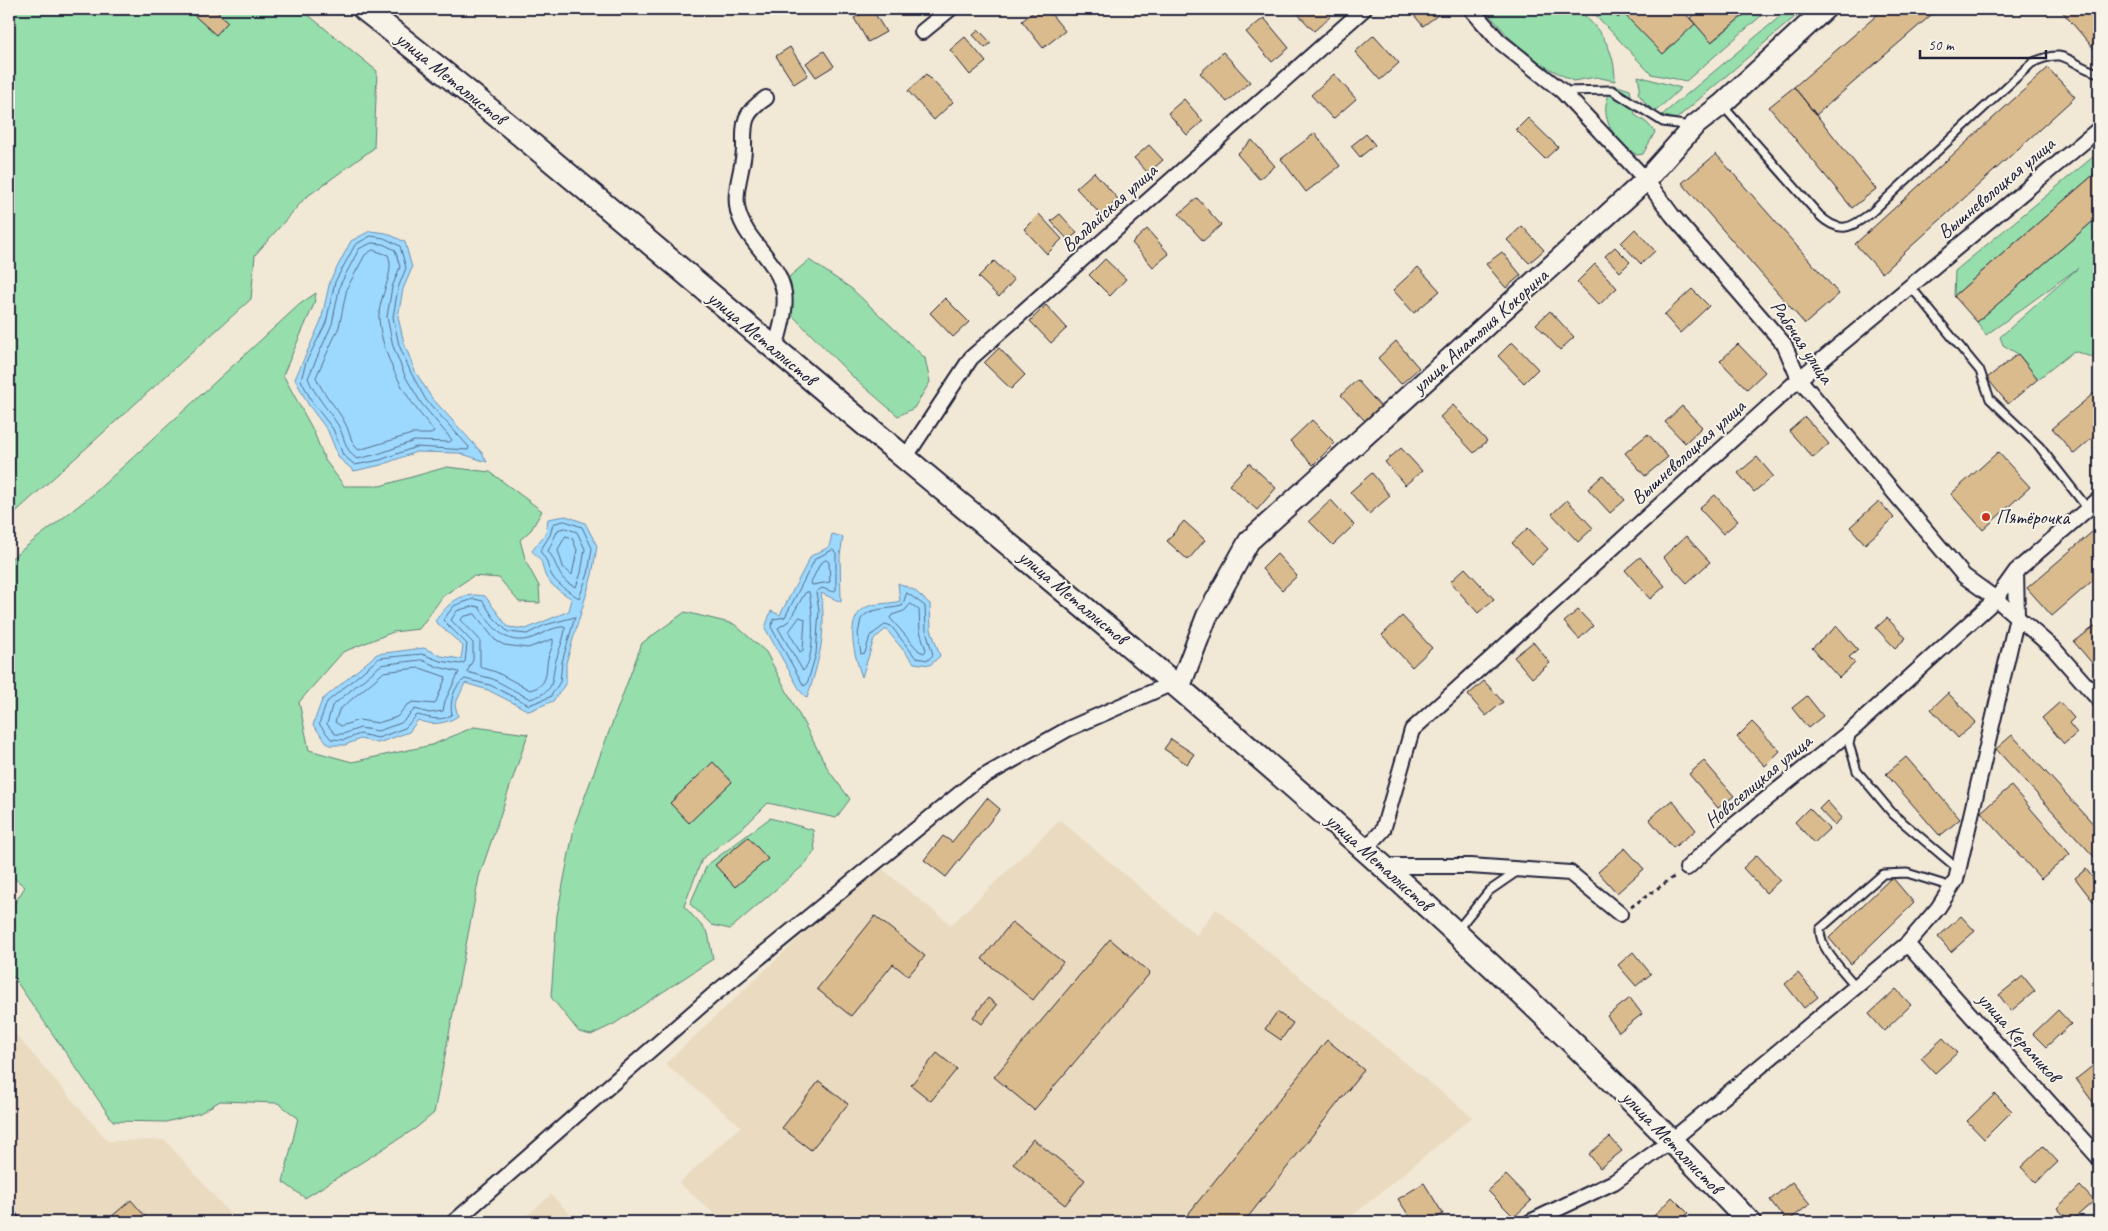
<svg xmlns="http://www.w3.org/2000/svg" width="2108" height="1231" viewBox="0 0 2108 1231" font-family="Caveat,sans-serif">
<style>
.built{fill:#eadac0}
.green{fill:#96deac;stroke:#5c8074}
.water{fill:#9dd9fe;stroke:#6c90b0}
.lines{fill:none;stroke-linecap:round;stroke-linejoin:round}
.shore{stroke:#536b89;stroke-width:1}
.building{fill:#d9bb8d;stroke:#22223b}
.lane-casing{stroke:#22223b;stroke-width:11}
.street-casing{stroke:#22223b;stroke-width:18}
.secondary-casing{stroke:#22223b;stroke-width:24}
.primary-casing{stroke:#22223b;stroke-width:26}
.path{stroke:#22223b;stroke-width:3;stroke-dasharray:4 4;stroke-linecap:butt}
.lane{stroke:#f7f3e8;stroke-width:7}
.street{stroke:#f7f3e8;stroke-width:14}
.secondary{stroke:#f7f3e8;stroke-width:20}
.primary{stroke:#f7f3e8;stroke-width:22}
.poi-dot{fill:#c8321e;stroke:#f7f3e8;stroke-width:2}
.labels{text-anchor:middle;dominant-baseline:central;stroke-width:4;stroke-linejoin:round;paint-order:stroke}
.street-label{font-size:20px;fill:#22223b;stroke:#f7f3e8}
.poi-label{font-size:20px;fill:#22223b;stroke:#f7f3e8;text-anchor:start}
</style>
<rect width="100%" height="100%" fill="#f1e8d6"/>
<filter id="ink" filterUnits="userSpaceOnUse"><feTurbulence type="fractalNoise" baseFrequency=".02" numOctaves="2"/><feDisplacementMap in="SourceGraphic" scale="10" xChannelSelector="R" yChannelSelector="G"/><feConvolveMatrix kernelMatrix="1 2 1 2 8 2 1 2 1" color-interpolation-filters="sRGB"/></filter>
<g filter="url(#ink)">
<path class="built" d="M 1060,820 L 1196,935 L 1216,909 L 1472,1117 L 1345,1222 L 724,1222 L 679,1183 L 741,1126 L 665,1064 L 877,865 L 951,925 Z
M 9,1027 L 108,1141 L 165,1140 L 237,1222 L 9,1222 Z
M 551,1195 L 578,1222 L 519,1222 Z"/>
<path class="green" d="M 9,9 L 301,9 L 377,71 L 374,148 L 305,198 L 255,255 L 251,299 L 9,518 Z
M 1484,9 L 1578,9 C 1601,31 1615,48 1615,81 L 1596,77 L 1573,81 L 1541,64 L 1510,38 Z
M 1590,9 L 1610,9 L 1618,18 L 1623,13 L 1663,53 L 1695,24 L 1712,42 L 1751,9 L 1769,9 L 1686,81 L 1651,74 Z
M 1789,9 L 1804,9 L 1676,119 L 1662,115 Z
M 1638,76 L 1681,88 L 1656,111 L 1648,107 L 1638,93 L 1640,87 Z
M 1614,85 L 1630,90 L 1635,115 L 1647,123 L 1655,132 L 1643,154 L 1637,155 C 1611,139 1595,112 1614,85 Z
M 2099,152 L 2099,170 L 1954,296 L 1955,271 Z
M 2099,216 L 2099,350 L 2091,357 L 2074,351 L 2038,379 L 2018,354 L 2003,345 L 2000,337 L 2078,268 L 1986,335 L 1977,322 Z
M 809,260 L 852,289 L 925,358 L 930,382 L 914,408 L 898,416 L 854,378 L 787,310 L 789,277 Z
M 316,293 L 314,304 L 283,375 L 313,430 L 325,460 L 344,486 L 380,486 L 447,467 L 490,472 L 542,511 L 531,530 L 520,540 L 526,562 L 539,586 L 540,603 L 519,602 L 499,578 L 473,576 L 443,596 L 419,629 L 393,632 L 343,652 L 299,702 L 309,750 L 352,762 L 432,745 L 474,727 L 528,734 L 479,877 L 434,1113 L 416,1128 L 305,1198 L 283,1182 L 298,1118 L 278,1103 L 220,1101 L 200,1113 L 166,1122 L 113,1121 L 9,971 L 9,912 L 25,887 L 9,874 L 9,560 L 91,496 L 300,304 Z
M 685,612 L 734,624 L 766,652 L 829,771 L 850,799 L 836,818 L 768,803 L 747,824 L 702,859 L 684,906 L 708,933 L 713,959 L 614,1024 L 591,1035 L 579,1032 L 551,997 L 557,915 L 575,823 L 642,643 Z
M 770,818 L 813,830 L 815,851 L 804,865 L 730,929 L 712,925 L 690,904 L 707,865 Z"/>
<path class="water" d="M 370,231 L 386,233 L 405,242 L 412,268 L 403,289 L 398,317 L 404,343 L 415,371 L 431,397 L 482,453 L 487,462 L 459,453 L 416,452 L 381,465 L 354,471 L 339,458 L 328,431 L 308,404 L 295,379 L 321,321 L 330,281 L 351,241 Z
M 566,516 L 585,523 L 597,546 L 592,575 L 566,663 L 566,683 L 553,701 L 529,711 L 488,690 L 465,683 L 455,705 L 458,716 C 446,724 431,726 418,720 L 409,732 L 378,743 L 360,739 L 345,745 L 329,745 L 313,725 L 322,700 L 377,654 L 424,648 L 441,656 L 461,659 L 463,646 L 435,621 C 450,602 459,592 485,596 L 508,627 L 526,629 L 569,611 L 572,599 C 563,593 549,585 545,575 C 540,561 545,564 532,551 L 546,533 L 548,519 Z
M 832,534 L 843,537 L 840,556 L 841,602 L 821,593 C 827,632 819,662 807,698 L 801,692 L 765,628 L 771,611 L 780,615 L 811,556 L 829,547 Z
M 898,583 L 914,590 L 930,604 L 931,629 L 940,656 L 930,665 L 914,663 L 886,629 L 874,639 L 862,677 C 855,657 842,616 869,606 C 877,603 891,604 900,601 Z"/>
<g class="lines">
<path class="shore" d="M 371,236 L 384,238 L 400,246 L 406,268 L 398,288 L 393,317 L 399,345 L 411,373 L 426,400 L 469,447 L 468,450 L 416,447 L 380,460 L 355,465 L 343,455 L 333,429 L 312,402 L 301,380 L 306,362 L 326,323 L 335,282 L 355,245 Z
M 372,243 L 383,244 L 395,250 L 400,267 L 392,287 L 387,317 L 393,346 L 405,376 L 421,403 L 452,440 L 450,442 L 414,441 L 378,454 L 357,459 C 344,450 345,437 338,425 C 328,409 315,396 308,378 L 332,324 L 340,285 L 359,249 Z
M 373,250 L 388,255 C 396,273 378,297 379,318 C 381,349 398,383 415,407 C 421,416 429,423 434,432 L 431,434 L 412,434 L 359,450 C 351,445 350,432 345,423 C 337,407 323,395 316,377 L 339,327 L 347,288 L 365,255 Z
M 565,521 L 582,527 L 592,548 L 588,574 L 579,598 C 571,593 554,583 550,572 C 546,561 548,562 540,551 L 550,535 L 553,524 Z
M 565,528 L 577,532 L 585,549 L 581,573 L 576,587 C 556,580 559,564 548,551 L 558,530 Z
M 566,536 L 572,538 L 577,550 L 572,575 L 563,567 L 558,550 Z
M 833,550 L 836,553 L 836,590 L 833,592 L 822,588 L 816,592 L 819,610 L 816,654 L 807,684 L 804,686 L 771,627 L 774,619 L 785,617 L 815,559 Z
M 826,560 L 829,562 L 830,582 L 812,585 L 811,582 L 820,564 Z
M 809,592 C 813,609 816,659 803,671 L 778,628 L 789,621 L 805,593 Z
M 907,593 L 925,606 L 926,630 L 933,655 L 928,660 L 916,658 L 891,626 L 886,624 L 870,636 L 865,653 L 861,654 L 858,634 L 861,619 C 870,607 887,610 902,606 Z
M 474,599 L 483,601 L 493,617 L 508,632 L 527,634 L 545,625 L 575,617 L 562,662 L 560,682 L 550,697 L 529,705 L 490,685 L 465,679 C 454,685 449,703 452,714 C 442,723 428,717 417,715 L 405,728 L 378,738 L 360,734 L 344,740 L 331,739 L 319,724 L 327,702 L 379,658 L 422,654 L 440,661 L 460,664 L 465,662 L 467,644 L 443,620 L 454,606 Z
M 911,604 L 919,610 L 920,631 L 926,650 L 924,653 L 919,651 L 890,618 L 892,615 L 904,611 Z
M 474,606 L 479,607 C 494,630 509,650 539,635 C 547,631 557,626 565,627 C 565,636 560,647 557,657 C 549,679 560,690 530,699 L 493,679 L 467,672 L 473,660 L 473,643 L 451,620 L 457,611 Z
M 475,614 L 495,640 L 504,645 L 528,648 L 553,639 C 554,645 550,651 548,658 C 545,674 549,685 530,690 L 496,672 L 480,667 L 480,640 L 461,620 L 463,617 Z
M 800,617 L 805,619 L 803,650 L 800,652 L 789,632 Z
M 422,660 L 438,667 L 459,672 L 445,701 L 443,711 L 429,713 L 415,709 L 401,723 L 378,731 L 360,728 L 343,734 L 335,734 L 327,724 L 332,706 L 381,665 Z
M 420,668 L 446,677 L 435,704 L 413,702 L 406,706 L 397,717 L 378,723 L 359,720 L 341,726 L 335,722 L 339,710 L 384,672 Z"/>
</g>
<path class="building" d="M 187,9 L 214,9 L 228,22 L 216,35 Z
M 870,9 L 872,9 L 886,32 L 868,42 L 854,18 Z
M 1037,9 L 1047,9 L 1065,31 L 1043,48 L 1022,21 Z
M 1293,9 L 1325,9 L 1331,16 L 1314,31 Z
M 1409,9 L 1433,9 L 1438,15 L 1423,26 Z
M 1610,9 L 1628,9 L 1618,18 Z
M 1628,9 L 1681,9 L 1695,24 L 1663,54 L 1623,13 Z
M 1700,9 L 1751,9 L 1711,42 L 1690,18 Z
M 1884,9 L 1938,9 L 1816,115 L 1794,87 Z
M 2060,9 L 2099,9 L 2099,47 L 2095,50 Z
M 1264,18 L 1289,48 L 1272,62 L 1246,32 Z
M 979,30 L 991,43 L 985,48 L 973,35 Z
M 1374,35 L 1399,63 L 1380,80 L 1355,52 Z
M 965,37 L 986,62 L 970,75 L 950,50 Z
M 790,47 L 808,75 L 794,84 L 776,56 Z
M 824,51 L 834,66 L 816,77 L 806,63 Z
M 1223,52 L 1250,82 L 1227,102 L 1200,73 Z
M 2048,68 L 2075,97 L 1882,273 L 1855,244 Z
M 926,74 L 953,102 L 934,120 L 908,91 Z
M 1334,74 L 1356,99 L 1333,119 L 1311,95 Z
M 1794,87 L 1876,189 L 1852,208 L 1769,107 Z
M 1184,99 L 1203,121 L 1187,135 L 1168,113 Z
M 1528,118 L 1558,147 L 1545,159 L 1516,130 Z
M 1315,133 L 1340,166 L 1306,192 L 1281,159 Z
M 1366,134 L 1375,145 L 1360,157 L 1351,146 Z
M 1252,140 L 1275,166 L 1259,179 L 1237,154 Z
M 1149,145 L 1163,160 L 1148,173 L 1134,158 Z
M 1716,154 L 1839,294 L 1805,324 L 1682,183 Z
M 2099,170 L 2099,216 L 1977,322 L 1954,296 Z
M 1094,172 L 1118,199 L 1101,215 L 1076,188 Z
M 1197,198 L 1221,225 L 1203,241 L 1179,214 Z
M 1039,214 L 1062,239 L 1047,254 L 1024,229 Z
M 1060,214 L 1077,233 L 1068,240 L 1051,221 Z
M 1522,226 L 1544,250 L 1529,263 L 1507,240 Z
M 1147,229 L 1169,254 L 1153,267 L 1132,243 Z
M 1635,229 L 1655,251 L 1641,264 L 1621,243 Z
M 1615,247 L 1630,262 L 1620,272 L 1605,256 Z
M 1502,252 L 1521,275 L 1506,288 L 1486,264 Z
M 1105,259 L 1126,279 L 1110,296 L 1089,275 Z
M 994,261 L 1014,280 L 999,297 L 978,277 Z
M 1595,264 L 1617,288 L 1599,305 L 1577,282 Z
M 1418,267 L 1440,291 L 1414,313 L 1393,290 Z
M 1692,289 L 1709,306 L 1680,333 L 1664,315 Z
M 945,298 L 969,322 L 953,337 L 930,313 Z
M 1046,305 L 1067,328 L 1051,343 L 1030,321 Z
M 1550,311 L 1574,337 L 1560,350 L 1536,324 Z
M 1396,341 L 1419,368 L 1401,384 L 1378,358 Z
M 1512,342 L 1538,369 L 1524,383 L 1498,356 Z
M 1738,344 L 1765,372 L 1747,389 L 1720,361 Z
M 999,348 L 1025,375 L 1011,389 L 984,363 Z
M 2018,354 L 2038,379 L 2008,404 L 1987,378 Z
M 1357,380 L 1382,408 L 1366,422 L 1341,395 Z
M 2099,389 L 2099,432 L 2074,454 L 2052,428 Z
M 1453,405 L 1487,441 L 1474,453 L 1440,417 Z
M 1682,406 L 1702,427 L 1685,443 L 1665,422 Z
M 1805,417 L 1829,444 L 1813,458 L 1789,431 Z
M 1312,420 L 1335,443 L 1313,465 L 1290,441 Z
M 1648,434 L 1668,457 L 1645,476 L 1625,453 Z
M 1401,448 L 1422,471 L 1405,485 L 1385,462 Z
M 1998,452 L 2030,487 L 1983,530 L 1951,494 Z
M 1757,457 L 1773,476 L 1754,492 L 1738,473 Z
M 1249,463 L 1276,488 L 1257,510 L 1229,485 Z
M 1372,473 L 1390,496 L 1369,514 L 1350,492 Z
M 1603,475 L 1625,500 L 1610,513 L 1588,489 Z
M 1715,495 L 1738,521 L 1723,534 L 1699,508 Z
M 1331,500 L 1354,525 L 1333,545 L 1309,521 Z
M 1567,500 L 1593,528 L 1578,542 L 1552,514 Z
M 1879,501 L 1894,518 L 1865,544 L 1850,527 Z
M 1184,521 L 1205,540 L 1188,560 L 1167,541 Z
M 2099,526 L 2099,575 L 2052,616 L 2027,588 Z
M 1528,528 L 1548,549 L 1532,564 L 1512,543 Z
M 1686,536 L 1710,562 L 1687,583 L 1663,557 Z
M 1277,554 L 1297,576 L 1282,590 L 1262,569 Z
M 1640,557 L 1665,586 L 1650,599 L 1625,570 Z
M 1465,568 L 1494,599 L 1478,613 L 1450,582 Z
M 1578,610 L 1593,626 L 1579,639 L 1564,622 Z
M 1402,616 L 1432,648 L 1412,667 L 1382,635 Z
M 1887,618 L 1906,638 L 1895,648 L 1876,628 Z
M 2099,623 L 2099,671 L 2074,642 Z
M 1837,626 L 1858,650 L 1849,657 L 1855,663 L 1839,678 L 1812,648 Z
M 1533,642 L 1550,663 L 1532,678 L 1514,657 Z
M 1484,681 L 1503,702 L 1486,716 L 1468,695 Z
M 1948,693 L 1976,722 L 1958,738 L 1931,709 Z
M 1807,696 L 1823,716 L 1808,728 L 1792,708 Z
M 2060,702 L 2074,718 L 2069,723 L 2077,733 L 2064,744 L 2042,718 Z
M 1752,722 L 1780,751 L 1765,766 L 1737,737 Z
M 2012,735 L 2099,830 L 2099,856 L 2096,859 L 1996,749 Z
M 1171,739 L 1194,754 L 1187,764 L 1164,749 Z
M 1906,757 L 1960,819 L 1940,836 L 1886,774 Z
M 1704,761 L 1734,796 L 1718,808 L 1689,774 Z
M 713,762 L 732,782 L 689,823 L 670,803 Z
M 2011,786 L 2070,854 L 2041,879 L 1981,812 Z
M 987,798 L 1000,809 L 946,877 L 924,860 L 943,836 L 952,842 Z
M 1672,800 L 1696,830 L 1673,848 L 1649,819 Z
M 1827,801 L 1842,818 L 1834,825 L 1819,809 Z
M 1809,808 L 1829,829 L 1814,843 L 1795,822 Z
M 748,837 L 768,859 L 735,887 L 715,865 Z
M 1625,848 L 1644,869 L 1617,893 L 1598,872 Z
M 1757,855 L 1780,880 L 1766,893 L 1743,868 Z
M 2086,869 L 2099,886 L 2099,909 L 2075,878 Z
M 1892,877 L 1914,903 L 1851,964 L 1829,938 Z
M 875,916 L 925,956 L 908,976 L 893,964 L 851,1016 L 817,989 Z
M 1961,916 L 1975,931 L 1951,952 L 1938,937 Z
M 1012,922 L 1063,962 L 1033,1000 L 982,959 Z
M 1110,939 L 1150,973 L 1034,1110 L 994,1077 Z
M 1633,952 L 1651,974 L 1636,986 L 1618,965 Z
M 1798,973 L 1818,997 L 1804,1008 L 1785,984 Z
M 2023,976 L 2035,991 L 2011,1011 L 1999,995 Z
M 1896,989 L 1911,1005 L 1884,1031 L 1869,1014 Z
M 988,998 L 997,1005 L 982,1024 L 973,1017 Z
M 1630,998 L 1642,1014 L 1619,1032 L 1607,1016 Z
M 2058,1010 L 2071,1024 L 2046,1047 L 2033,1034 Z
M 1277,1012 L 1293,1023 L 1281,1040 L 1265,1029 Z
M 1943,1038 L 1957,1053 L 1935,1073 L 1921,1058 Z
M 1327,1040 L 1364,1070 L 1244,1222 L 1187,1222 L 1185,1218 Z
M 937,1053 L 957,1069 L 931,1101 L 911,1085 Z
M 2099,1061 L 2099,1102 L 2095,1105 L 2076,1079 Z
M 819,1081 L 848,1104 L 811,1150 L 782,1128 Z
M 1995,1094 L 2012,1111 L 1984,1139 L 1967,1121 Z
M 1610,1137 L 1622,1151 L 1600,1168 L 1589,1154 Z
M 1033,1139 L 1085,1180 L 1065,1205 L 1013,1164 Z
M 2043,1146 L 2058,1162 L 2036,1183 L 2021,1167 Z
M 1506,1175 L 1531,1201 L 1514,1217 L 1488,1191 Z
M 1792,1182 L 1810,1204 L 1787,1222 L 1770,1200 Z
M 1424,1183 L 1443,1214 L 1430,1222 L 1413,1222 L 1398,1199 Z
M 2080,1186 L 2094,1201 L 2070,1222 L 2057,1208 Z
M 1672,1197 L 1688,1213 L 1678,1222 L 1648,1222 Z
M 131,1200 L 150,1222 L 105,1222 Z"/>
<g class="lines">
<g class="lane-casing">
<path id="lane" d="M 1564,91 L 1612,90 L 1663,122 L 1691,126
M 1722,105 L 1819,215 C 1840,235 1851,228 1872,212 L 2032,63 C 2068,45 2069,66 2099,73
M 1910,286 L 1980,371 L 1990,399 L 2039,446 L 2088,509
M 1852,732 L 1849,744 L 1857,771 L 1893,814 L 1958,869
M 1458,929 L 1489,891 L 1518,871
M 1856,987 C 1844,971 1819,949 1820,929 L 1883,874 L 1907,873 L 1952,887
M 9,1213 L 17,1222"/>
</g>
<g class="street-casing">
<path id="street" d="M 1471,9 L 1499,41 L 1562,91 L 1646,180 L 1672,215 L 1784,344 L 1799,379 L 1964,576 L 1996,599 L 2054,649 L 2099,700
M 922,32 L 950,9
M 766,98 C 742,114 744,123 744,150 C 743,170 733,191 738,211 C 746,243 779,260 784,293 C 787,311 779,332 775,350
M 905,458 L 971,358 L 1364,9
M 1365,850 L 1383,830 L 1412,730 L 1799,379 L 2099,129
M 1383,866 L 1470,866 L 1570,873 L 1620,914
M 1687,868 L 1728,830 L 1853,729 L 1996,599 L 2016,571 L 2099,499
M 1907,944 L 2099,1158
M 454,1222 L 712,996 L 974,782 L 1068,729 L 1175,682
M 1530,1222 L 1614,1182 L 1672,1140 L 1907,944 L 1938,908 L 1956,880 L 2017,617 L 2016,571"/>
</g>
<g class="secondary-casing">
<path id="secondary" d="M 1180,686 L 1207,616 L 1249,541 L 1646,180 L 1694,126 L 1721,105 L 1825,9"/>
</g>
<g class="primary-casing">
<path id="primary" d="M 364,9 C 548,153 725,308 905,458 C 1197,701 1489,944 1749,1222"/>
</g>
<path class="path" d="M 1631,907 L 1675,876"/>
<use href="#lane" class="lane"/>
<use href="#street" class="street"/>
<use href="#secondary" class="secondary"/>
<use href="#primary" class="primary"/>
</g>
</g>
<circle class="poi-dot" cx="1986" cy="517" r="5"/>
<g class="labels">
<g class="street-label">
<text transform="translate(451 78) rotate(39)">улица Металлистов</text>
<text transform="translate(1996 188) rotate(-40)">Вышневолоцкая улица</text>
<text transform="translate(1109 208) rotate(-42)">Валдайская улица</text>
<text transform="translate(1480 331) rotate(-42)">улица Анатолия Кокорина</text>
<text transform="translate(762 338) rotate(40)">улица Металлистов</text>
<text transform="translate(1802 342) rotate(56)">Рабочая улица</text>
<text transform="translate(1688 452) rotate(-42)">Вышневолоцкая улица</text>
<text transform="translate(1073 597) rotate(40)">улица Металлистов</text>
<text transform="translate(1758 781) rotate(-40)">Новоселицкая улица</text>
<text transform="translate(1379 862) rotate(42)">улица Металлистов</text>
<text transform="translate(2019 1037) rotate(48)">улица Керамиков</text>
<text transform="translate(1672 1142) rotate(46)">улица Металлистов</text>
</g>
<g class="poi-label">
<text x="1996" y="517">Пятёрочка</text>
</g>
</g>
<rect width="2108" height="1231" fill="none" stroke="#f7f3e8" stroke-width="30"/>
<rect x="15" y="15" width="2078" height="1201" fill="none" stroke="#22223b" stroke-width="2" filter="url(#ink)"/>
<path d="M1920 50v8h126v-8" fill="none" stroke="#22223b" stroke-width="2.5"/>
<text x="1928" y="50" font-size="15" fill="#22223b" stroke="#f7f3e8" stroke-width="4" paint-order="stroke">50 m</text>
</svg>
